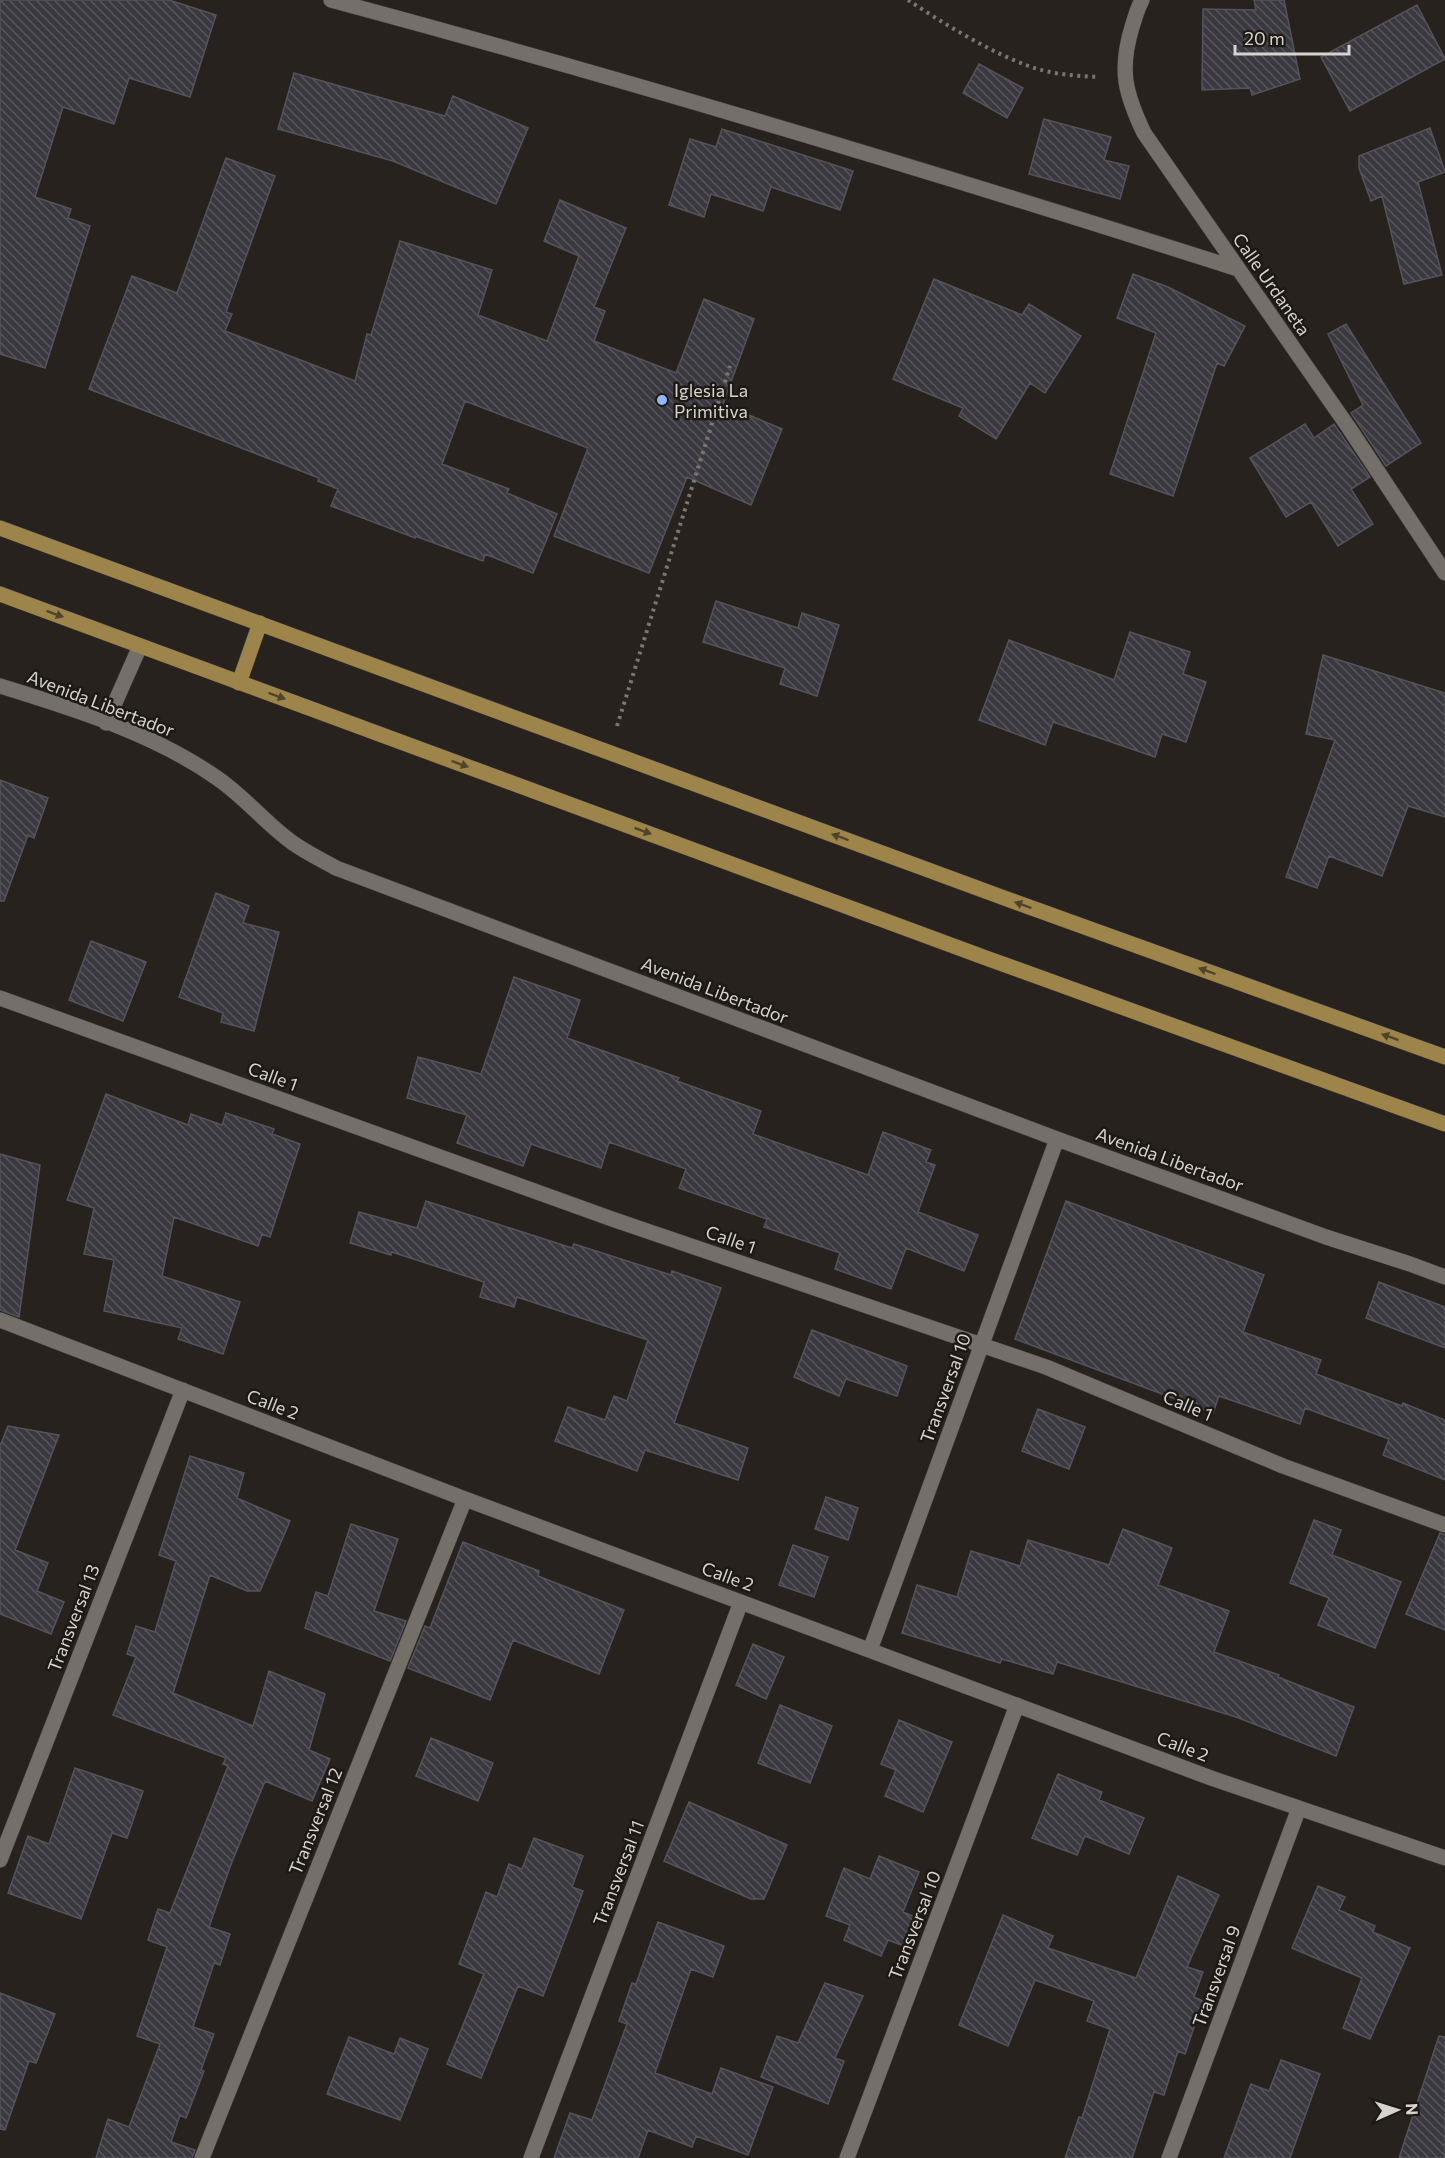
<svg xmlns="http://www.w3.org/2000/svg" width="1445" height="2158" viewBox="0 0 1445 2158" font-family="Commissioner,sans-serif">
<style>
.building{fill:url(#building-back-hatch);stroke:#55535a;stroke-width:1.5}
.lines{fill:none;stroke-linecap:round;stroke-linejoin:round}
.minor-casing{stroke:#44403b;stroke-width:16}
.primary-casing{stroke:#44403b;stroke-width:16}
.path{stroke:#7a7571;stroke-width:4;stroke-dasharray:3 4.5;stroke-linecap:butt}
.minor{stroke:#756f6a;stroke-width:15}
.primary{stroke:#9d844a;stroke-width:15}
.oneway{fill:#50442a}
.poi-dot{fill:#91b8fd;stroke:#1d1914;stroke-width:2}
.labels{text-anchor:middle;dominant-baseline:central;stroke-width:5;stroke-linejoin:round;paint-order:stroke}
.street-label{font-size:18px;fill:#d7d3d0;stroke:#1d1914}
.poi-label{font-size:18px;fill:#d7d3d0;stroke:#1d1914;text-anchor:start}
</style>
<defs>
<pattern id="building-back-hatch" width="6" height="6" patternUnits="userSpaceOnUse" patternTransform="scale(1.5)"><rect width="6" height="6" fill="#3b3940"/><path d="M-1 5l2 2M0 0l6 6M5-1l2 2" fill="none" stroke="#57555b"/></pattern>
</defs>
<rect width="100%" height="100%" fill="#27221d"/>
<path class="building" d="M 0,0 L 169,0 L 216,15 L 190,97 L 129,78 L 114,124 L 63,107 L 35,197 L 71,209 L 68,218 L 90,226 L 45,368 L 0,354 Z
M 1254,0 L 1284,0 L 1300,79 L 1252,95 L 1250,88 L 1202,90 L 1203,9 L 1256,10 Z
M 1417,5 L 1445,59 L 1350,111 L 1321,57 Z
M 979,64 L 1023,88 L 1007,118 L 963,93 Z
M 294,73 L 445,116 L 453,96 L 528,128 L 496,204 L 393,161 L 278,129 Z
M 1044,119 L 1111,137 L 1104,160 L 1129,166 L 1120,199 L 1029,174 Z
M 1430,128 L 1445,172 L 1418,182 L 1442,275 L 1404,284 L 1382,196 L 1371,201 L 1359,168 L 1359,156 Z
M 722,129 L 853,171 L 840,210 L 771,187 L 763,211 L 711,194 L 704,217 L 669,205 L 690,139 L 716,147 Z
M 226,158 L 275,176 L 226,312 L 232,314 L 225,331 L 355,381 L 367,334 L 371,335 L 400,241 L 492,270 L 478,315 L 547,341 L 579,256 L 544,241 L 560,200 L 626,228 L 594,307 L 605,311 L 594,341 L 676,373 L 704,299 L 754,319 L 723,404 L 782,429 L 751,505 L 687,477 L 649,573 L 554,536 L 588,448 L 465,401 L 442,464 L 509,489 L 507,493 L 557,514 L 533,573 L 485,554 L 483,561 L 415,536 L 415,538 L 331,506 L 338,489 L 318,481 L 319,478 L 89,389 L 132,276 L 177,293 Z
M 1133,274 L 1168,287 L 1245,326 L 1224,366 L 1217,363 L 1173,496 L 1110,474 L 1156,333 L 1117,318 Z
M 934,279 L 1022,315 L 1029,304 L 1081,336 L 1045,393 L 1030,383 L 996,439 L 959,416 L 963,408 L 893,379 Z
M 1346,324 L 1421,443 L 1386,466 L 1351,413 L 1363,405 L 1328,334 Z
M 1305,424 L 1314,438 L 1334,424 L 1370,477 L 1351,489 L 1373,524 L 1338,546 L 1311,502 L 1286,517 L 1250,458 Z
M 716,601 L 798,628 L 802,613 L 839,625 L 817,696 L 780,684 L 785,668 L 703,642 Z
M 1130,632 L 1190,652 L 1183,674 L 1206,682 L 1186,742 L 1162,734 L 1155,757 L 1053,722 L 1045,745 L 979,720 L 1009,640 L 1114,680 Z
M 1323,655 L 1445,693 L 1445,817 L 1408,806 L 1382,876 L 1329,856 L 1317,888 L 1286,877 L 1335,740 L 1306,734 Z
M 0,780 L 48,798 L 34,838 L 28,835 L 4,901 L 0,901 Z
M 216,893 L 249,906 L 243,923 L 279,932 L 254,1031 L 221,1022 L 223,1013 L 179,997 Z
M 91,941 L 146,962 L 123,1021 L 69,1000 Z
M 514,977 L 580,1000 L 567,1038 L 679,1078 L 677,1081 L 761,1111 L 753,1134 L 868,1175 L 883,1132 L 931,1150 L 926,1162 L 935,1165 L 918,1212 L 978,1235 L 964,1271 L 906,1248 L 891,1289 L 835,1269 L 840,1253 L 764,1227 L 767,1219 L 679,1188 L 686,1169 L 609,1142 L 601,1168 L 531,1144 L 523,1166 L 457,1143 L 467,1115 L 407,1098 L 418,1057 L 481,1074 Z
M 106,1094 L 188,1125 L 191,1114 L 222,1125 L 226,1113 L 274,1129 L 272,1134 L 300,1144 L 270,1237 L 262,1234 L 258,1246 L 174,1217 L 162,1276 L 240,1302 L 223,1354 L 178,1339 L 182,1328 L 104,1311 L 114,1260 L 84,1254 L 94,1208 L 67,1200 Z
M 0,1154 L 40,1165 L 19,1317 L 0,1310 Z
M 426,1201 L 572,1248 L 574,1244 L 671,1275 L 672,1271 L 721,1288 L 674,1423 L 748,1448 L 738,1480 L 645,1450 L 637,1471 L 555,1441 L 568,1407 L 605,1420 L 614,1396 L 627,1401 L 648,1340 L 517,1297 L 514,1307 L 480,1297 L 484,1282 L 392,1252 L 391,1255 L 350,1243 L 359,1212 L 417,1228 Z
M 1066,1201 L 1264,1275 L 1243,1332 L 1321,1360 L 1316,1374 L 1402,1406 L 1403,1403 L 1445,1420 L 1445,1480 L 1383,1455 L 1389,1439 L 1305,1408 L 1300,1424 L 1219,1396 L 1213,1413 L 1015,1339 Z
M 1379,1282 L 1445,1307 L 1445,1348 L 1366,1318 Z
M 812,1330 L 907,1366 L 897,1396 L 846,1379 L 839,1396 L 794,1377 Z
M 1038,1409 L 1085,1427 L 1069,1469 L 1022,1451 Z
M 8,1426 L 59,1435 L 15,1550 L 48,1563 L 37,1591 L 64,1602 L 51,1634 L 0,1614 L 0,1446 Z
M 190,1456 L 244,1473 L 237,1498 L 290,1521 L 260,1591 L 247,1591 L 210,1575 L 173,1693 L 253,1726 L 269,1671 L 325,1694 L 309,1750 L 330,1759 L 312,1801 L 265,1781 L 230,1867 L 209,1927 L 230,1934 L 220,1965 L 214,1963 L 193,2027 L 214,2034 L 201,2070 L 204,2071 L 186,2118 L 180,2115 L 171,2142 L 195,2150 L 192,2158 L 96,2158 L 108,2119 L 129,2127 L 160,2044 L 137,2036 L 167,1947 L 148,1940 L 158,1909 L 170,1913 L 228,1766 L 223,1764 L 226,1758 L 113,1715 L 136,1657 L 127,1654 L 136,1626 L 155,1632 L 176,1561 L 159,1555 Z
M 826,1497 L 858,1508 L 848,1540 L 815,1529 Z
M 1314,1520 L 1341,1530 L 1332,1555 L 1401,1582 L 1375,1648 L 1318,1625 L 1329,1598 L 1290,1583 Z
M 351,1524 L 398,1539 L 374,1611 L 406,1621 L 390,1661 L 305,1628 L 316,1592 L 328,1596 Z
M 1123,1529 L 1172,1548 L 1158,1585 L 1229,1611 L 1214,1652 L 1279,1675 L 1278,1677 L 1354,1707 L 1336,1756 L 1236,1717 L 1057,1662 L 1053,1674 L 1002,1659 L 1000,1663 L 902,1633 L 917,1585 L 957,1597 L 971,1551 L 1020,1566 L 1028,1540 L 1109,1565 Z
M 1440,1533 L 1445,1535 L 1445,1630 L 1406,1614 Z
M 463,1542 L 539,1571 L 538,1576 L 624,1610 L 599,1674 L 513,1640 L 490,1700 L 408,1668 L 425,1626 L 430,1628 Z
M 793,1545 L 828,1557 L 814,1597 L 779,1585 Z
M 753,1644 L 784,1657 L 766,1699 L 736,1685 Z
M 780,1705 L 832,1726 L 810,1783 L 758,1763 Z
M 899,1720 L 952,1742 L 923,1812 L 885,1796 L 896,1770 L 881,1764 Z
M 431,1738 L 493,1763 L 478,1801 L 416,1776 Z
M 75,1768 L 143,1791 L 127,1838 L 112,1833 L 81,1919 L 8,1893 L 28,1836 L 49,1844 Z
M 1058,1774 L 1102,1792 L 1099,1800 L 1144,1818 L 1129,1854 L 1085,1836 L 1077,1855 L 1032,1838 Z
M 689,1802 L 787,1845 L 764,1899 L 751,1899 L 664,1861 Z
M 534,1838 L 583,1856 L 572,1887 L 583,1891 L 543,1996 L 518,1986 L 481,2078 L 447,2064 L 484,1974 L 459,1964 L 486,1892 L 497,1897 L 509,1864 L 522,1869 Z
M 879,1856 L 919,1872 L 903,1912 L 915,1917 L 904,1946 L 888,1940 L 881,1956 L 844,1940 L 850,1925 L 826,1916 L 844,1868 L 870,1879 Z
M 1178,1876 L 1219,1895 L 1187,1967 L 1203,1972 L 1194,1997 L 1203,2001 L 1185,2054 L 1178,2051 L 1164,2095 L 1154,2092 L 1132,2158 L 1065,2158 L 1079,2117 L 1082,2118 L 1110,2029 L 1087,2021 L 1094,2001 L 1035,1980 L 1008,2046 L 959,2025 L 1003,1915 L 1053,1936 L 1048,1948 L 1136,1978 Z
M 1318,1886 L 1345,1897 L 1339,1910 L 1375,1926 L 1373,1932 L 1410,1948 L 1370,2039 L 1343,2028 L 1362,1978 L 1292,1948 Z
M 658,1922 L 724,1946 L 713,1977 L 691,1969 L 655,2073 L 712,2094 L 721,2068 L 773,2087 L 748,2155 L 696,2136 L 692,2147 L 648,2130 L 638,2158 L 554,2158 L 570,2113 L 592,2120 L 627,2024 L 619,2021 L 632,1983 L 636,1984 Z
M 825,1983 L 863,1996 L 835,2058 L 844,2061 L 828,2104 L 761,2077 L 777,2036 L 798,2043 Z
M 0,1993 L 55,2014 L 36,2063 L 29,2061 L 5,2130 L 0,2129 Z
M 1439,2036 L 1445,2037 L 1445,2158 L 1399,2158 Z
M 349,2037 L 394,2054 L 400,2038 L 428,2049 L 400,2120 L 327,2094 Z
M 1281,2060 L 1320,2074 L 1290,2158 L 1224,2158 L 1251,2084 L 1269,2091 Z"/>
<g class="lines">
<g class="minor-casing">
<path id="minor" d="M 331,0 C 636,82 937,173 1238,269
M 1142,0 C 1137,9 1135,18 1132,27 C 1119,70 1125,93 1144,133 L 1349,428 L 1445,573
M 0,686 C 74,709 153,733 217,778 C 245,797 266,824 293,843 C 307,853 322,860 336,868 L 1057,1139 L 1326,1237 L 1410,1264 L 1445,1277
M 106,723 L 140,646
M 0,998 L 612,1219 L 1046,1367 L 1283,1466 L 1445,1525
M 0,1320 L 465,1499 L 1211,1778 L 1445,1858
M 870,1650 L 1057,1139
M 0,1860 L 183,1390
M 202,2158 L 465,1499
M 531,2158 L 741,1602
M 847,2158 L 1017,1705
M 1169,2158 L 1299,1808"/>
</g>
<g class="primary-casing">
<path id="primary" d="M 0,528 L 1007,899 L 1445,1057
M 0,594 L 986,958 L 1445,1124
M 239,683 L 260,623"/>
</g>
<path class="path" d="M 908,0 C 943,23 986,50 1026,65 C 1049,74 1074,76 1099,77
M 617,726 L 730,366"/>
<use href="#minor" class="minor"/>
<use href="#primary" class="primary"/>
</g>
<defs><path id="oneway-solid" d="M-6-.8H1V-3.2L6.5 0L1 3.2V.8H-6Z" transform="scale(1.5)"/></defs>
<g class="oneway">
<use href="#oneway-solid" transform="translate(55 614) rotate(20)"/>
<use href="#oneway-solid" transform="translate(277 696) rotate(20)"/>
<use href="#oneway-solid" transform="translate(460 764) rotate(20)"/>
<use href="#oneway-solid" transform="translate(643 831) rotate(20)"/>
<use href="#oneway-solid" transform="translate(840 837) rotate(-160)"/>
<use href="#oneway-solid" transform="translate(1023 905) rotate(-160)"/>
<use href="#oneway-solid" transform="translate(1207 971) rotate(-160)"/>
<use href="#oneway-solid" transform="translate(1390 1037) rotate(-160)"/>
</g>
<circle class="poi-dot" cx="662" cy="400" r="6"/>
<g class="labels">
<g class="street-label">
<text transform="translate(1272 284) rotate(55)">Calle Urdaneta</text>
<text transform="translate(101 703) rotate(21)">Avenida Libertador</text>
<text transform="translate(715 990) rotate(21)">Avenida Libertador</text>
<text transform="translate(273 1076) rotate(20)">Calle 1</text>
<text transform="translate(1170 1159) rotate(20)">Avenida Libertador</text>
<text transform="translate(731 1239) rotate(19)">Calle 1</text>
<text transform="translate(945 1388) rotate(-70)">Transversal 10</text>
<text transform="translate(273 1404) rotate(21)">Calle 2</text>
<text transform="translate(1188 1405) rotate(23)">Calle 1</text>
<text transform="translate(728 1576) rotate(20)">Calle 2</text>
<text transform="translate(73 1618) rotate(-69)">Transversal 13</text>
<text transform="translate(1183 1746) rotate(21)">Calle 2</text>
<text transform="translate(315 1821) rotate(-68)">Transversal 12</text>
<text transform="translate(618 1873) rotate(-69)">Transversal 11</text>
<text transform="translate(914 1925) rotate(-69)">Transversal 10</text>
<text transform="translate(1216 1976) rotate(-70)">Transversal 9</text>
</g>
<g class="poi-label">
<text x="674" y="390">Iglesia La<tspan x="674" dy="21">Primitiva</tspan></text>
</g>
</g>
<g transform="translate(1397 2110) rotate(87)" stroke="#1d1914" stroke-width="4.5" paint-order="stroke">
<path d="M0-4.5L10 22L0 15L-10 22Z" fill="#d7d3d0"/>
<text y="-9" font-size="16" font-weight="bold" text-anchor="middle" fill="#d7d3d0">N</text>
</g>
<path d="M1235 45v9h114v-9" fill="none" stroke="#d7d3d0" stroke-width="3"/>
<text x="1244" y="45" font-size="18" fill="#d7d3d0" stroke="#1d1914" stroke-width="4.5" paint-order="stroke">20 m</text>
</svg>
